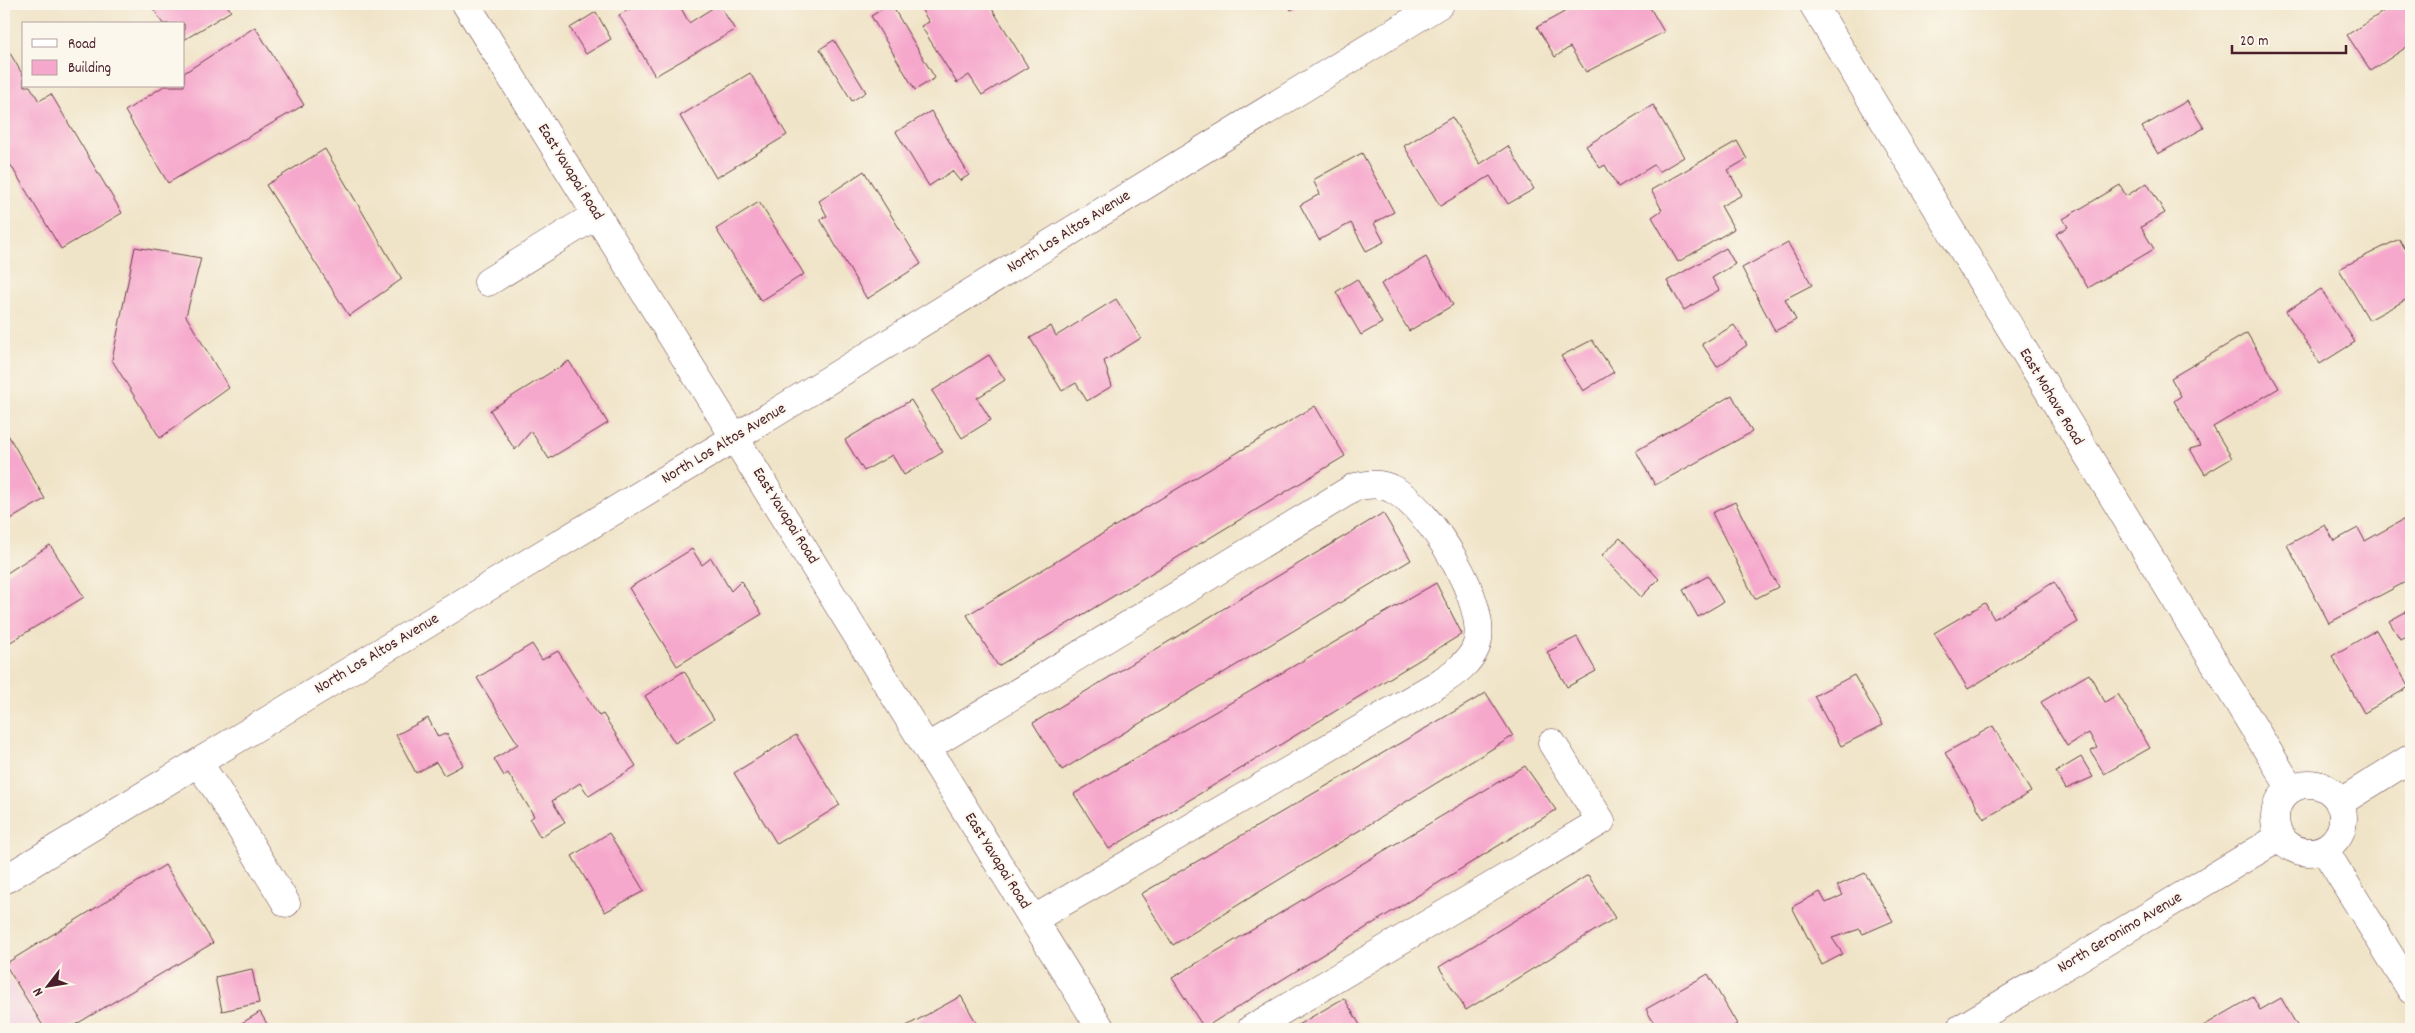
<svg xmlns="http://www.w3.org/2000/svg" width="2415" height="1033" viewBox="0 0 2415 1033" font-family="Dekko,sans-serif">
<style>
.built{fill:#f3cfdf}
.building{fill:#f6a8cc}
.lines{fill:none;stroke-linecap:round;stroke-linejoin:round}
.minor-casing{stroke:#633d43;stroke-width:29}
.minor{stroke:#fff;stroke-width:28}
.labels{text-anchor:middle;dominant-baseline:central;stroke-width:4;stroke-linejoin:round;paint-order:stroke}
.street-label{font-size:16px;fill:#4a1f2b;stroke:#fbf7ec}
</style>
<rect width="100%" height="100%" fill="#fbf7ec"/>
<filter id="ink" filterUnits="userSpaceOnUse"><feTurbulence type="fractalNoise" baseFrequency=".02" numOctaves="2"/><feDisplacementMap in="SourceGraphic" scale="10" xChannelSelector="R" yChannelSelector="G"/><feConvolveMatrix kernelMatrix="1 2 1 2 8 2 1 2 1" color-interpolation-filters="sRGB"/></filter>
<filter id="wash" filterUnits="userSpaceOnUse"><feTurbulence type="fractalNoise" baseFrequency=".0096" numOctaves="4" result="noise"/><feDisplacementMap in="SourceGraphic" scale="20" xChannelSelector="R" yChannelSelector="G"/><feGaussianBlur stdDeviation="1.12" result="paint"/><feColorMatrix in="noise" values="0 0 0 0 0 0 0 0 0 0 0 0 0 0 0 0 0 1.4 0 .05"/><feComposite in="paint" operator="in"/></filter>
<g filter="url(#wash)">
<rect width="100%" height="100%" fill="#f0e4c8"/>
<path class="built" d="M 4,969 L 42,1029 L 4,1029 Z"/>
<g id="blocks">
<path class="building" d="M 150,4 L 226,4 L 231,11 L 184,40 L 184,24 L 163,24 Z
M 639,4 L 644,4 L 647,7 L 654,4 L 679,4 L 689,23 L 719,4 L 735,30 L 655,76 L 619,15 Z
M 891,4 L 935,78 L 915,90 L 871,16 Z
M 918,4 L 989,4 L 1028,67 L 982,95 L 969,75 L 957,83 L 921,26 L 929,22 Z
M 1287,4 L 1301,4 L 1291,10 Z
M 1579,4 L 1648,4 L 1664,32 L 1586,72 L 1570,47 L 1555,57 L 1537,27 Z
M 2395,4 L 2411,4 L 2411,44 L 2371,71 L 2347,35 Z
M 596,12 L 611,39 L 586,54 L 570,28 Z
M 255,27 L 304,105 L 168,183 L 125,111 L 164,86 L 184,86 L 184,73 Z
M 834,40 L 866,92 L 852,101 L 820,49 Z
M 4,43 L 24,77 L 24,86 L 30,86 L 39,101 L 51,94 L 122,213 L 61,249 L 4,154 Z
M 750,73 L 787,135 L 716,178 L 680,116 Z
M 2187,101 L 2204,128 L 2158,154 L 2142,127 Z
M 1653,105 L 1684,157 L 1659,172 L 1654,165 L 1618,187 L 1605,165 L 1600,168 L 1586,146 Z
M 931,111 L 969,175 L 960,181 L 952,171 L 929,186 L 896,132 Z
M 1452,117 L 1480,164 L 1508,146 L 1534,189 L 1508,204 L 1490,176 L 1440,206 L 1404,146 Z
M 1737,141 L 1747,159 L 1728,170 L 1742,195 L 1721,206 L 1734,229 L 1678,262 L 1652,217 L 1662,210 L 1651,190 Z
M 325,149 L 402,279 L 349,316 L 266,185 Z
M 1362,153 L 1394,212 L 1374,223 L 1384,242 L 1366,251 L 1351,223 L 1319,240 L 1300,205 L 1320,194 L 1313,180 Z
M 864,171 L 921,264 L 867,299 L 820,219 L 827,216 L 819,201 Z
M 2147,183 L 2165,213 L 2141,227 L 2154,249 L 2088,288 L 2056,234 L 2068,227 L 2063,219 L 2120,185 L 2126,196 Z
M 759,202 L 804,274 L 761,301 L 716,229 Z
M 2399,239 L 2411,258 L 2411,297 L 2369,320 L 2339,269 Z
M 1788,243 L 1812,285 L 1785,299 L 1796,320 L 1775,331 L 1742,268 Z
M 135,247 L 201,258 L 186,316 L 229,388 L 160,438 L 112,360 Z
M 1726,248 L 1735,264 L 1712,278 L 1719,290 L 1684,310 L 1667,281 Z
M 1426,257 L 1453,305 L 1409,331 L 1381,284 Z
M 1357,279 L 1382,323 L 1361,335 L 1336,292 Z
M 2321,289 L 2355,342 L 2320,364 L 2286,311 Z
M 1116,299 L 1141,338 L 1104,361 L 1112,386 L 1087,401 L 1076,383 L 1062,391 L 1030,338 L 1051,326 L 1056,336 Z
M 1734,325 L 1747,345 L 1717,367 L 1702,344 Z
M 2247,333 L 2279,388 L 2213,427 L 2232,458 L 2205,474 L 2190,449 L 2200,446 L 2174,401 L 2181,396 L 2171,378 Z
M 1592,340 L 1614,372 L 1583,391 L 1561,356 Z
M 989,355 L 1005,380 L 977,398 L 991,420 L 962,438 L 932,391 Z
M 569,361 L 608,423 L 549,459 L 531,431 L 515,450 L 490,410 Z
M 1732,395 L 1752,432 L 1655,485 L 1636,451 Z
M 911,400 L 943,452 L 904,475 L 892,455 L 864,471 L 845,440 Z
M 1315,406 L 1345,456 L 998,666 L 967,615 Z
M 4,428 L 45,499 L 4,523 Z
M 1735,502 L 1778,587 L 1755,599 L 1712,513 Z
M 1383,513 L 1411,560 L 1062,770 L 1033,723 Z
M 2410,516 L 2411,579 L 2329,623 L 2287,545 L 2325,525 L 2334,541 L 2358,528 L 2365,541 Z
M 1620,538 L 1659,579 L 1641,597 L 1602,555 Z
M 50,545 L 84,597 L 4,646 L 4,575 Z
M 692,549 L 702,565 L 711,558 L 731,591 L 741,581 L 762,614 L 677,666 L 629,588 Z
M 1708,576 L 1723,602 L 1698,617 L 1683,590 Z
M 2054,582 L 2078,622 L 1968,689 L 1934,633 L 1985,603 L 1994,619 Z
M 1436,583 L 1462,634 L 1109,849 L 1074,794 Z
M 2411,609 L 2411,633 L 2400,639 L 2389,621 Z
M 2376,630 L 2409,687 L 2364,713 L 2332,656 Z
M 1577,637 L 1596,671 L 1567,687 L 1547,652 Z
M 532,644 L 542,660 L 558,651 L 599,716 L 603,714 L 636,766 L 589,796 L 580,783 L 552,801 L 565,822 L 540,837 L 530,819 L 534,816 L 508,773 L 504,776 L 494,759 L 518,744 L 477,678 Z
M 684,671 L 714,719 L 675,743 L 645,696 Z
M 2089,674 L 2105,702 L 2118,694 L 2150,748 L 2104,774 L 2091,751 L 2097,748 L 2089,733 L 2067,746 L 2041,702 Z
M 1854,675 L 1883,725 L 1841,746 L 1814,696 Z
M 1486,693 L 1513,736 L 1173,945 L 1141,894 Z
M 428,718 L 438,737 L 447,733 L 463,765 L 444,775 L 436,762 L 416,773 L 396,735 Z
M 1993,726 L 2031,792 L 1984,819 L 1945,753 Z
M 796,735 L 840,805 L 777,844 L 734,773 Z
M 2081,757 L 2093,777 L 2066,789 L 2056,772 Z
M 1525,766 L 1556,810 L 1204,1028 L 1172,978 Z
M 609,833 L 644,891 L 605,912 L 572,856 Z
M 165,865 L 213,943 L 68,1029 L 45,1029 L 5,964 Z
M 1865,873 L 1893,921 L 1863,934 L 1860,929 L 1832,938 L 1843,954 L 1822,965 L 1792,907 L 1820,892 L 1826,903 L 1843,895 L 1837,886 Z
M 1588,875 L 1615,918 L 1466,1010 L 1439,967 Z
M 252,969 L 259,1003 L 222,1011 L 215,977 Z
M 1708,974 L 1737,1024 L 1728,1029 L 1657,1029 L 1646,1009 Z
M 961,996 L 980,1029 L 901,1029 Z
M 2253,997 L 2260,1010 L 2281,998 L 2299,1029 L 2198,1029 Z
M 1344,998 L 1360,1025 L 1353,1029 L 1291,1029 Z
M 260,1012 L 270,1029 L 232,1029 Z"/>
</g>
</g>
<g filter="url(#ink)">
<use href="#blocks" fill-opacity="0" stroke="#633d43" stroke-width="1"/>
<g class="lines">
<g class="minor-casing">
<path id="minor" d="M 466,4 L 1101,1029
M 1813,4 L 2291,789
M 488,282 L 596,215
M 928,747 L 1355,487 C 1368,485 1379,482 1392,489 C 1428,506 1492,606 1476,647 C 1469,664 1453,674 1438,684 L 1034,919
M 198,763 L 217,790 L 286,903
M2275 818a34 34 0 1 1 68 0a34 34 0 1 1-68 0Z
M 2339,803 L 2411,758
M 2324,849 L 2411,990
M 4,880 L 736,437 L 1440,4
M 1251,1029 L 1601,821 L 1552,743
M 1960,1029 L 2280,837"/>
</g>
<use href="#minor" class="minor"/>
</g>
</g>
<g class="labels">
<g class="street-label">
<text transform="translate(570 172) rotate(58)">East Yavapai Road</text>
<text transform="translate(1069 232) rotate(-32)">North Los Altos Avenue</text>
<text transform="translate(2051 397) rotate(59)">East Mohave Road</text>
<text transform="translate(724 444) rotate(-31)">North Los Altos Avenue</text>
<text transform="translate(785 516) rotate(58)">East Yavapai Road</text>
<text transform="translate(377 654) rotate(-31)">North Los Altos Avenue</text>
<text transform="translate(997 861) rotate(58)">East Yavapai Road</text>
<text transform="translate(2120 933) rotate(-31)">North Geronimo Avenue</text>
</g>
</g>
<rect width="2415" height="1033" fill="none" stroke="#fbf7ec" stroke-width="20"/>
<rect x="22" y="22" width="162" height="65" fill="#fbf7ec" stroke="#b4a19f"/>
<rect x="32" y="39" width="25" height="8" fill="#ffffff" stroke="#b4a19f"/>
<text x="68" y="48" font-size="15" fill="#4a1f2b">Road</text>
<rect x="32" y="60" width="25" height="15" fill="#f6a8cc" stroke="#b4a19f"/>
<text x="68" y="72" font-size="15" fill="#4a1f2b">Building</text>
<g transform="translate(48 986) rotate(239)" stroke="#fbf7ec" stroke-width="4" paint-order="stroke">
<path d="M0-4L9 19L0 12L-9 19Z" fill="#4a1f2b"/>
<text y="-8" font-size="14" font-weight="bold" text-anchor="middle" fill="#4a1f2b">N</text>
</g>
<path d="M2232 45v8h114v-8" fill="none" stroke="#4a1f2b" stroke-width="2.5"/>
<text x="2240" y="45" font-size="15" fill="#4a1f2b" stroke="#fbf7ec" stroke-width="4" paint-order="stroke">20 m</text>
</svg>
